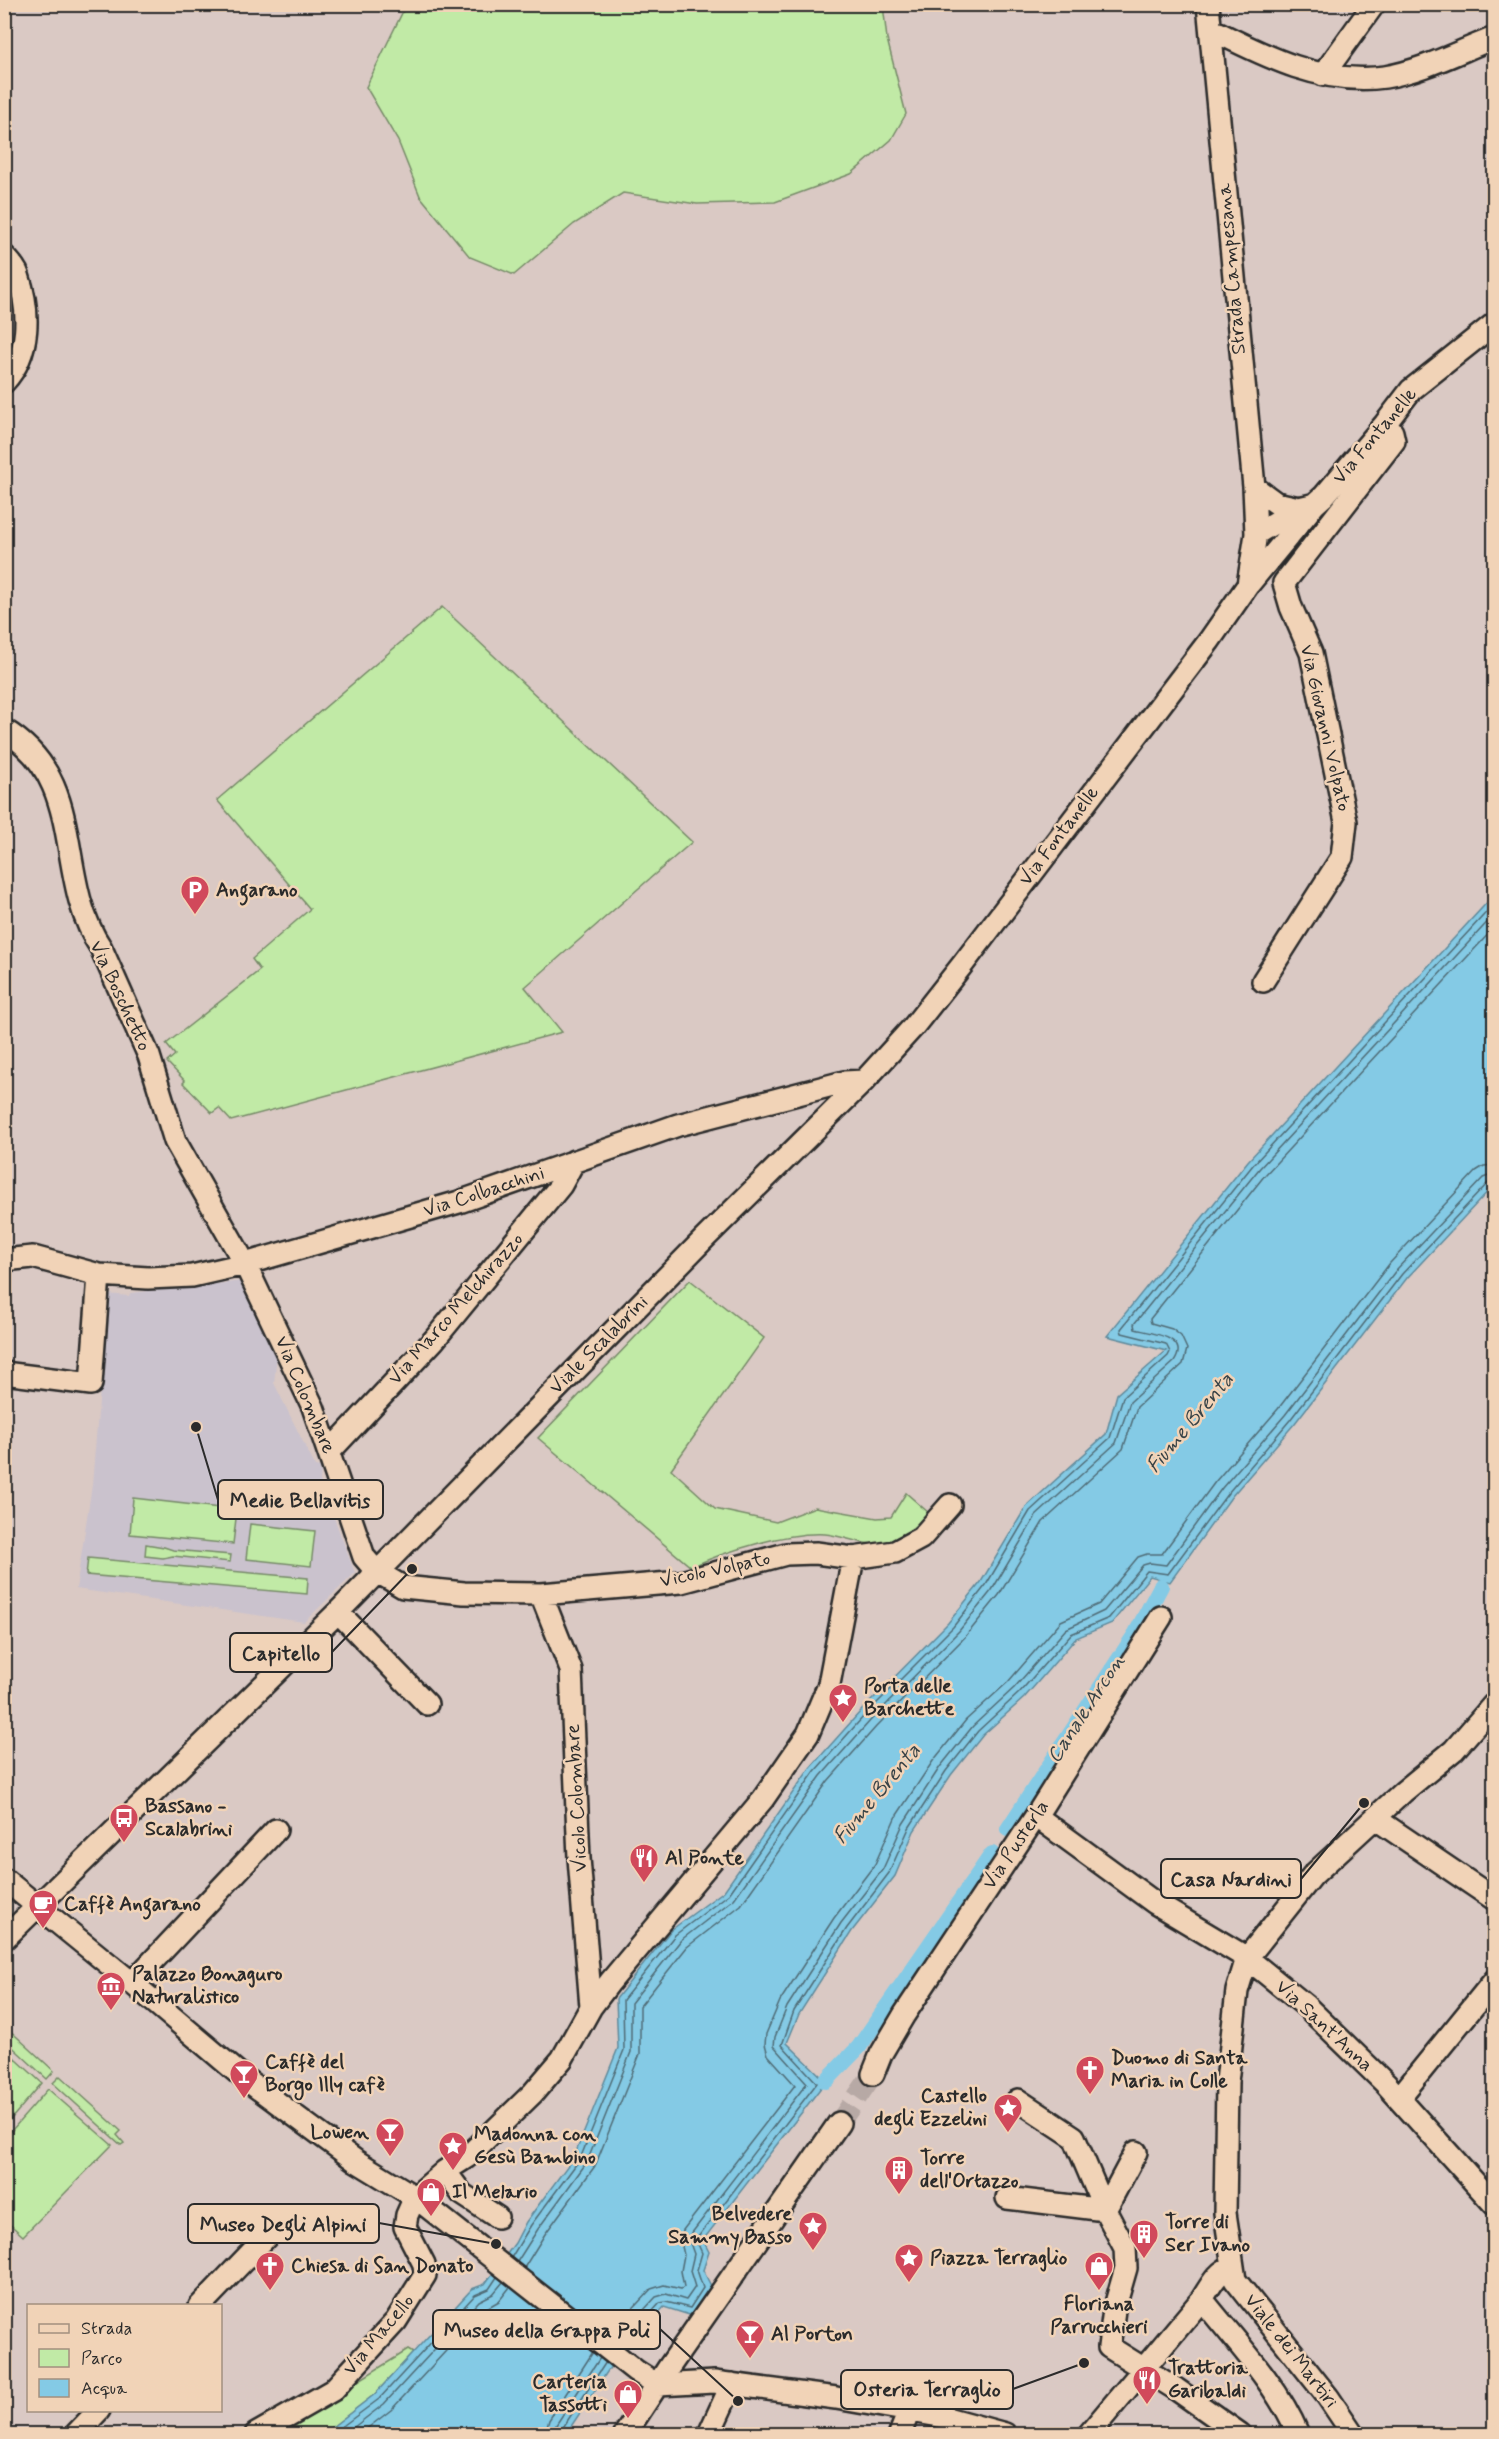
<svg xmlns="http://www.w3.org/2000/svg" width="1499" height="2439" viewBox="0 0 1499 2439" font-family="Mynerve,sans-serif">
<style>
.built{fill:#cac2cd}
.green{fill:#c1eaa6;stroke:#768a68;stroke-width:1.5}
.water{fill:#84cae5;stroke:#608a9b;stroke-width:1.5}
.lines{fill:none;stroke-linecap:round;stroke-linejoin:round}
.shore{stroke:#4f6b75;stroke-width:1.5}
.canal{stroke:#84cae5;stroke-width:16}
.minor-tunnel{stroke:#b7a9a5;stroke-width:21;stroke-dasharray:21 10;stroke-linecap:butt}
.minor-casing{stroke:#2b2b2b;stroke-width:26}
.minor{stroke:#f1d3b7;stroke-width:21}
.labels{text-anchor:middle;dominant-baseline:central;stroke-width:5;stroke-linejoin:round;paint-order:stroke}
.street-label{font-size:20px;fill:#2b2b2b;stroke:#f1d3b7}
.poi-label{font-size:20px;font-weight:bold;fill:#2b2b2b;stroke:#f1d3b7;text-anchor:start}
.water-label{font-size:21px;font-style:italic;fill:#384347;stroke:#f1d3b7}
.leader{fill:none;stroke:#2b2b2b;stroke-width:2}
.callout-dot{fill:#2b2b2b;stroke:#f1d3b7;stroke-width:2}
.callout{fill:#f1d3b7;stroke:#2b2b2b;stroke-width:2}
.callout-label{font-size:21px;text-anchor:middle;font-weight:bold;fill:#2b2b2b}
</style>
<rect width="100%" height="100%" fill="#dac9c4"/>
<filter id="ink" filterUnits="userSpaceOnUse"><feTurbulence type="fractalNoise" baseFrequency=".0167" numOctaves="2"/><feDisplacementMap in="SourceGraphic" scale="12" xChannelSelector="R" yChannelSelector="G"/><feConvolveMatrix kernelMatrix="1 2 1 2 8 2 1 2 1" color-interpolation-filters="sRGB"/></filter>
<g filter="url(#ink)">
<path class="built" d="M 243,1281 L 277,1355 L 274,1383 L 315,1466 L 321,1467 L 320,1481 L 355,1573 L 304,1622 L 76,1589 L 92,1485 L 108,1294 L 129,1296 L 130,1293 Z"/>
<path class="green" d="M 406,5 L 883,5 L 887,39 L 906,114 L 891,140 L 851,174 L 775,202 L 697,204 L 623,193 L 574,224 L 514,275 L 470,257 L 420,196 L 398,141 L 366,87 Z
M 442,607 L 692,842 L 525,987 L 562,1032 L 231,1121 L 219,1108 L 212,1113 L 183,1083 L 185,1081 L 167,1062 L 175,1055 L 166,1044 L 260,970 L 252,959 L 310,909 L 217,800 Z
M 690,1280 L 764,1338 L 671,1469 L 715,1509 L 776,1522 L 815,1507 L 877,1518 L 891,1517 L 906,1493 L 929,1513 C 918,1525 897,1542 879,1544 C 864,1546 841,1535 825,1534 C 786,1532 726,1551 691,1567 L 538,1438 Z
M 133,1498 L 237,1510 L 233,1544 L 130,1534 Z
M 250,1524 L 315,1531 L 311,1566 L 246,1559 Z
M 146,1544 L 164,1547 L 173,1550 L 231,1555 L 230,1562 L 173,1556 L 163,1558 L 145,1556 Z
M 88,1558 L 308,1578 L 307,1594 L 86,1575 Z
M 5,2026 L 54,2071 L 47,2079 L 5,2040 Z
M 5,2049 L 42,2083 L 5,2126 Z
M 60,2076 L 121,2131 L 117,2135 L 124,2143 L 121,2145 L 53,2083 Z
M 48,2089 L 112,2145 L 23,2236 L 5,2220 L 5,2138 Z
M 408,2350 L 413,2353 L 375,2394 L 323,2434 L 272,2434 Z"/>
<path class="water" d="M 1494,895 L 1494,1185 L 1407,1278 L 1295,1423 L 1232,1496 L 1170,1582 L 1150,1576 L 1112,1623 L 1076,1638 L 1024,1698 L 983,1735 L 951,1775 L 914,1831 L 895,1876 L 852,1931 L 799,2014 L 787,2043 L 826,2081 L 703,2240 L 709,2252 L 703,2270 L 711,2286 L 693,2316 L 664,2307 L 611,2366 L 566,2434 L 323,2434 L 375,2394 L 472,2289 L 485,2284 L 515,2243 L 526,2222 L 574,2157 L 618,2048 L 616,1999 L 671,1930 L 724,1891 L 810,1768 L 860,1712 L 948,1623 L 981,1582 L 1026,1507 L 1106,1434 L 1117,1394 L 1166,1351 L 1107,1336 L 1248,1161 Z"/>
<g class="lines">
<path class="shore" d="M 511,2258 L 531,2225 L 580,2159 L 624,2050 L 623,2000 L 675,1935 L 729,1894 L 815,1771 L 864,1716 L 953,1627 L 986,1585 L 1030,1511 L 1110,1438 L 1123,1397 L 1168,1356 L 1170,1352 L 1166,1344 L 1122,1333 L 1121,1329 L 1253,1165 L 1494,904
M 517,2262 L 538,2229 L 587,2162 L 631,2052 L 631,2003 L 681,1940 L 734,1899 L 821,1776 L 870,1721 L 959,1631 L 992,1590 L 1036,1516 L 1116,1443 L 1130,1402 L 1174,1362 C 1191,1337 1151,1333 1135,1329 L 1134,1324 L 1259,1169 L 1494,915
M 524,2268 L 545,2234 L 595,2166 L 640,2054 L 640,2006 L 687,1947 L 741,1905 L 828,1781 L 876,1727 L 965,1637 L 999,1595 L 1043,1522 L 1123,1449 L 1137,1407 L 1183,1364 L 1187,1349 L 1181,1336 L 1172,1329 L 1151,1323 L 1150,1319 L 1265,1175 L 1494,928
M 609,2334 L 651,2289 L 664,2285 L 681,2289 L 684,2287 L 681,2271 L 684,2255 L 681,2242 L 683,2230 L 795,2085 L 768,2055 L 765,2044 L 766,2034 L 780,2001 L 834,1918 L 875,1864 L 895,1818 L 933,1761 L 966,1720 L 1008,1682 L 1061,1621 L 1099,1604 L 1138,1557 L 1147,1554 L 1162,1554 L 1215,1482 L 1278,1409 L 1390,1263 L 1476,1171 L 1484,1166 L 1494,1165
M 616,2340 L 656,2297 L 666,2294 L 686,2300 L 695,2287 L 690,2271 L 694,2254 L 690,2243 L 691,2234 L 807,2083 L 774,2046 L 775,2037 L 787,2007 L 841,1923 L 883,1869 L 903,1824 L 940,1767 L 973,1726 L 1014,1688 L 1066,1629 L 1104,1611 L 1143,1565 L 1150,1563 L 1166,1565 L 1222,1488 L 1285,1415 L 1397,1269 L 1483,1178 L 1494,1174
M 622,2345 L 660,2303 L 666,2302 L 690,2308 L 703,2288 L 697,2270 L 702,2253 L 697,2242 L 698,2237 L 817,2083 L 782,2045 L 794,2011 L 847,1928 L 889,1873 L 909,1828 L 946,1771 L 978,1731 L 1019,1693 L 1071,1634 L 1109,1618 L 1147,1571 L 1168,1574 L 1228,1493 L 1290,1420 L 1402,1274 L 1488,1183 L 1494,1181
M 332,2434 L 379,2399 L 475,2295 L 489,2289 L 497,2277
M 345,2434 L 384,2404 L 479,2301 L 493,2294 L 503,2282
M 360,2434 L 391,2410 L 485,2309 L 499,2301 L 510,2287
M 545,2434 L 549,2420 L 593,2352
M 554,2434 L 556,2425 L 600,2358
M 562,2434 L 562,2429 L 606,2362"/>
<path class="canal" d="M 1008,1829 L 1136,1633 L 1161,1586
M 826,2081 L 859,2047 L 992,1854"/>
<path class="minor-tunnel" d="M 839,2123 L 873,2074"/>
<g class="minor-casing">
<path id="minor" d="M 1211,29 C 1264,56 1324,86 1385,77 C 1421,71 1456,53 1489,40 L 1494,40
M 1323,75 L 1374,4
M 4,256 C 9,261 16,268 18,275 C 30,311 31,353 4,382
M 1254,487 L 1276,503 L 1299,508
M 1256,534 L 1299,508 L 1312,505
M 1249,584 L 1314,505 L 1324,496 L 1385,424 L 1411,390 L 1494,324
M 4,730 C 89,781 53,877 101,948 L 149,1056 L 175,1141 L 245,1264 L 313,1407 L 364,1557 L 376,1571 L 403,1587 L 464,1593 L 541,1594 L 681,1582 L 786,1554 L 816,1553 L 853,1558 L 895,1552 L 921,1538 L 950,1505
M 1263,981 L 1342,857 L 1346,822 L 1311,653 L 1291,607 L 1284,583 L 1394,441 L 1392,432 L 1385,424
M 4,1260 L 33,1257 L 99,1275 L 148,1278 L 192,1276 L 245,1264 L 459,1202 L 678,1125 L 844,1082 L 864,1081
M 4,1373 L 91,1384 L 99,1275
M 330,1451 L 434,1340 L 561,1185 L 574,1161
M 541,1594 L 571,1670 L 579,1858 L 591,2007
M 338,1612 L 427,1704
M 1036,1816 L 1155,1903 L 1247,1958 L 1306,2006 L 1386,2084 L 1494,2204
M 1376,1819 L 1494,1899
M 4,1879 L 132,1983 L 244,2078 L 356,2161 L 415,2197 L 636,2371 L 658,2385
M 4,1939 L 338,1612 L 704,1239 L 864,1081 L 914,1026 L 963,964 L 1209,641 L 1248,585 L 1256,534 L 1254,487 L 1208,4
M 132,1983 L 276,1830
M 873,2074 L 881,2054 L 904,2015 L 1036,1816 L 1161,1617
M 1399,2098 L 1494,1981
M 1018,2100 L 1074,2137 L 1105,2210
M 1136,2152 L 1105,2210 L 1125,2248 L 1126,2268 L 1114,2310 L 1109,2347 L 1176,2389 L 1240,2434
M 445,2171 L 462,2194 L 497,2217
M 1007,2198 L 1105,2210
M 1202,2299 C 1236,2342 1277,2384 1298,2434
M 200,2306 L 270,2233
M 658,2385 L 714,2382 L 836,2398 L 939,2416 L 1005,2434
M 76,2434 L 99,2410
M 256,2434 L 333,2390 L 396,2321 L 425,2275 L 424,2264 L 405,2227 L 407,2215 L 415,2197 L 445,2171 L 467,2157 L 533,2093 L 562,2059 L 591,2007 L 610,1982 L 763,1799 L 808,1734 L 829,1684 L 853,1558
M 625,2434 L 669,2367 L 839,2123
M 709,2434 L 732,2384
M 900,2434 L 909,2411
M 1089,2434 L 1202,2299 C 1210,2287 1217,2271 1232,2267
M 1353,2434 L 1328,2397 L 1235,2280 L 1225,2213 L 1227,2082 L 1237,1991 L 1247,1958 L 1313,1875 L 1403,1792 L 1454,1750 L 1494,1704"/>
</g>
<use href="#minor" class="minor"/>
</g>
</g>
<defs>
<g id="parking-pin" transform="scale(1.5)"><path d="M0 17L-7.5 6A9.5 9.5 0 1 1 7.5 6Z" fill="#d1495b" stroke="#f1d3b7"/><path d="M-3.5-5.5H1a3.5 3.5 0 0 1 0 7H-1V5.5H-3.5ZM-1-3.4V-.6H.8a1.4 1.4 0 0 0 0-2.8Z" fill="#fff"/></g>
<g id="sight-pin" transform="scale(1.5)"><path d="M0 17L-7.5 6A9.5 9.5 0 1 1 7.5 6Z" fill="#d1495b" stroke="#f1d3b7"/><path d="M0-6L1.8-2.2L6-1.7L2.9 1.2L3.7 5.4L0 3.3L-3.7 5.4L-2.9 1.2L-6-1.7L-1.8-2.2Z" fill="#fff"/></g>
<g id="bus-pin" transform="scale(1.5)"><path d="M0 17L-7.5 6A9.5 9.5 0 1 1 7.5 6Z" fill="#d1495b" stroke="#f1d3b7"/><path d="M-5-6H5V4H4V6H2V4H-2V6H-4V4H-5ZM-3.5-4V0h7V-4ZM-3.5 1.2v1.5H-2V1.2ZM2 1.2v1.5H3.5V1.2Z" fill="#fff"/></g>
<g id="restaurant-pin" transform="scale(1.5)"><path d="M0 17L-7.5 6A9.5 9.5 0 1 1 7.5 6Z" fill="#d1495b" stroke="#f1d3b7"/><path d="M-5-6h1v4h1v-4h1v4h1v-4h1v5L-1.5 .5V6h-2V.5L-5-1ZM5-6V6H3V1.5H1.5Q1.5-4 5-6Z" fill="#fff"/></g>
<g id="cafe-pin" transform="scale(1.5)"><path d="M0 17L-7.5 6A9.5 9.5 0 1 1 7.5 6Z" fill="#d1495b" stroke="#f1d3b7"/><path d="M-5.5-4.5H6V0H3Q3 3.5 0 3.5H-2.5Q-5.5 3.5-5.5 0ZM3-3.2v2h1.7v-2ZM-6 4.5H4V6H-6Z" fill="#fff"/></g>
<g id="museum-pin" transform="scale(1.5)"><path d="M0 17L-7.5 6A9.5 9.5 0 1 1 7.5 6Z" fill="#d1495b" stroke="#f1d3b7"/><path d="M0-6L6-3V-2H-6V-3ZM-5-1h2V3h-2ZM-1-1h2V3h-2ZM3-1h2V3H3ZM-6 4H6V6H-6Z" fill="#fff"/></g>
<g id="church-pin" transform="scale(1.5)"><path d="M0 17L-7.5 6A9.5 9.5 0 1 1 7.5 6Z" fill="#d1495b" stroke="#f1d3b7"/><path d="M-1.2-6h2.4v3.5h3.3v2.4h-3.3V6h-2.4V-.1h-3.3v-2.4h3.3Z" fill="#fff"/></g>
<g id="bar-pin" transform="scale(1.5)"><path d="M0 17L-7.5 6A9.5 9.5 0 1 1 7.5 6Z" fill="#d1495b" stroke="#f1d3b7"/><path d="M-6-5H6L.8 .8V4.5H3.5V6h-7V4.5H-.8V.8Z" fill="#fff"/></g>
<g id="building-pin" transform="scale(1.5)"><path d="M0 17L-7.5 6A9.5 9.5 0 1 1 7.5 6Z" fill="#d1495b" stroke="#f1d3b7"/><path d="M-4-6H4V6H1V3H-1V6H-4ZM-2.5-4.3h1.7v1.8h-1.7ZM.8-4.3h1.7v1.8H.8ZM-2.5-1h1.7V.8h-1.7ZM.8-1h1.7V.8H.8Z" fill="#fff"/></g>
<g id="shop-pin" transform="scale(1.5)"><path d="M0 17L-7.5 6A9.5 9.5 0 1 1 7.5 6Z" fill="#d1495b" stroke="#f1d3b7"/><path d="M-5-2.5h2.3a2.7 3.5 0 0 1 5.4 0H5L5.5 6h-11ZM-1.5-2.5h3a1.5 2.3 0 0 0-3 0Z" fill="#fff"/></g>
</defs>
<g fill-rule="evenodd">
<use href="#parking-pin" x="195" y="890"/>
<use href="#sight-pin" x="843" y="1698"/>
<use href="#bus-pin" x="124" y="1818"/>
<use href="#restaurant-pin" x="644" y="1858"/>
<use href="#cafe-pin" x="43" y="1904"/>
<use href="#museum-pin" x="111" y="1986"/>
<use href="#church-pin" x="1090" y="2070"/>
<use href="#bar-pin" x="244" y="2074"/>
<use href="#sight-pin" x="1008" y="2108"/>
<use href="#bar-pin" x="390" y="2132"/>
<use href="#sight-pin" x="453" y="2146"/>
<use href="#building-pin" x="899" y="2170"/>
<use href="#shop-pin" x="431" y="2192"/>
<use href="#sight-pin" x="813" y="2226"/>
<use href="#building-pin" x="1144" y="2234"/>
<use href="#sight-pin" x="909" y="2258"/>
<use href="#church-pin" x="270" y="2266"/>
<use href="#shop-pin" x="1099" y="2266"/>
<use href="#bar-pin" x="750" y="2334"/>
<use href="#restaurant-pin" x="1147" y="2380"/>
<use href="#shop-pin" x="628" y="2394"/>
</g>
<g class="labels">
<g class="street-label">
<text transform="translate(1232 269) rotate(-95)">Strada Campesana</text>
<text transform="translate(1375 436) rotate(-50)">Via Fontanelle</text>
<text transform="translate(1325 728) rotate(77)">Via Giovanni Volpato</text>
<text transform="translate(1059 836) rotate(-53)">Via Fontanelle</text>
<text transform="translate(120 996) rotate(65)">Via Boschetto</text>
<text transform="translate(484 1192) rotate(-18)">Via Colbacchini</text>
<text transform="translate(456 1309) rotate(-49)">Via Marco Melchirazzo</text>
<text transform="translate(599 1345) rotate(-45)">Viale Scalabrini</text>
<text transform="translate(305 1395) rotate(67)">Via Colombare</text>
<text transform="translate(715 1570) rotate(-12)">Vicolo Volpato</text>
<text transform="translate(577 1798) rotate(-93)">Vicolo Colombare</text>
<text transform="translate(1016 1845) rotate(-56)">Via Pusterla</text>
<text transform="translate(1324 2026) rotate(43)">Via Sant'Anna</text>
<text transform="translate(379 2335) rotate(-50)">Via Macello</text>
<text transform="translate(1291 2351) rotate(52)">Viale dei Martiri</text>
</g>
<g class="poi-label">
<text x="216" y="890">Angarano</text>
<text x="864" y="1686">Porta delle<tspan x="864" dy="23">Barchette</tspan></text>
<text x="145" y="1806">Bassano -<tspan x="145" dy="23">Scalabrini</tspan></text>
<text x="665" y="1858">Al Ponte</text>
<text x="64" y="1904">Caffè Angarano</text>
<text x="132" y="1974">Palazzo Bonaguro<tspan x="132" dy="23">Naturalistico</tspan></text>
<text x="1111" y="2058">Duomo di Santa<tspan x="1111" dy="23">Maria in Colle</tspan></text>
<text x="265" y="2062">Caffè del<tspan x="265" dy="23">Borgo Illy cafè</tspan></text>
<text x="987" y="2096" text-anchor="end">Castello<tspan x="987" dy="23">degli Ezzelini</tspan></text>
<text x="369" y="2132" text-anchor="end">Lowen</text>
<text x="474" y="2134">Madonna con<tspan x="474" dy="23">Gesù Bambino</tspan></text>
<text x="920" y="2158">Torre<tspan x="920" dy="23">dell'Ortazzo</tspan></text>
<text x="452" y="2192">Il Melario</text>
<text x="792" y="2214" text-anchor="end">Belvedere<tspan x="792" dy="23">Sammy Basso</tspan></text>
<text x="1165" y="2222">Torre di<tspan x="1165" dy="23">Ser Ivano</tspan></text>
<text x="930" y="2258">Piazza Terraglio</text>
<text x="291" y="2266">Chiesa di San Donato</text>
<text x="1099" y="2304" text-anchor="middle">Floriana<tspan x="1099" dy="23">Parrucchieri</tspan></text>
<text x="771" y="2334">Al Porton</text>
<text x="1168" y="2368">Trattoria<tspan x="1168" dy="23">Garibaldi</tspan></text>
<text x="607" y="2382" text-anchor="end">Carteria<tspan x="607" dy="23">Tassotti</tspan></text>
</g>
<g class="water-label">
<text transform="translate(1190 1423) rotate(-50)">Fiume Brenta</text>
<text transform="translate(1086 1709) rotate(-57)">Canale Arcon</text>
<text transform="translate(877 1794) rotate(-50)">Fiume Brenta</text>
</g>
</g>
<path class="leader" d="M196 1427L218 1500M412 1569L332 1652M1364 1803L1301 1879M496 2244L379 2223M738 2401L660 2329M1084 2363L1013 2389"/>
<g class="callout-dot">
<circle cx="196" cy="1427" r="6"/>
<circle cx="412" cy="1569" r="6"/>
<circle cx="1364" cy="1803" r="6"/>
<circle cx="496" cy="2244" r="6"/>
<circle cx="738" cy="2401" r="6"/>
<circle cx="1084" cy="2363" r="6"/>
</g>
<g class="callout">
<rect x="218" y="1480" width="165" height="39" rx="6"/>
<rect x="230" y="1633" width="102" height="39" rx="6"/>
<rect x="1161" y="1859" width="140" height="39" rx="6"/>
<rect x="188" y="2204" width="191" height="39" rx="6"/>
<rect x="433" y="2310" width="227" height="39" rx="6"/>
<rect x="841" y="2370" width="172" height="39" rx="6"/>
</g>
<g class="callout-label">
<text x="300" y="1507">Medie Bellavitis</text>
<text x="281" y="1660">Capitello</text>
<text x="1231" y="1886">Casa Nardini</text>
<text x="283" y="2231">Museo Degli Alpini</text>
<text x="547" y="2337">Museo della Grappa Poli</text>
<text x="927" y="2396">Osteria Terraglio</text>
</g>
<rect width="1499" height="2439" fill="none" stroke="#f1d3b7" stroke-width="24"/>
<rect x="12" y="12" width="1475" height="2415" fill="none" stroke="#2b2b2b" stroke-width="2" filter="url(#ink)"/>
<rect x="27" y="2304" width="195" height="108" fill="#f1d3b7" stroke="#a2907f" stroke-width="1.5"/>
<rect x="39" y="2324" width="30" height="9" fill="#f1d3b7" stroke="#a2907f" stroke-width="1.5"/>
<text x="81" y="2334" font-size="18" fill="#2b2b2b">Strada</text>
<rect x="39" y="2349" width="30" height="18" fill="#c1eaa6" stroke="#a2907f" stroke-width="1.5"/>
<text x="81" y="2364" font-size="18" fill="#2b2b2b">Parco</text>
<rect x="39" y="2379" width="30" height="18" fill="#84cae5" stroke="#a2907f" stroke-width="1.5"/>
<text x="81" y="2394" font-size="18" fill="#2b2b2b">Acqua</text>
</svg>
